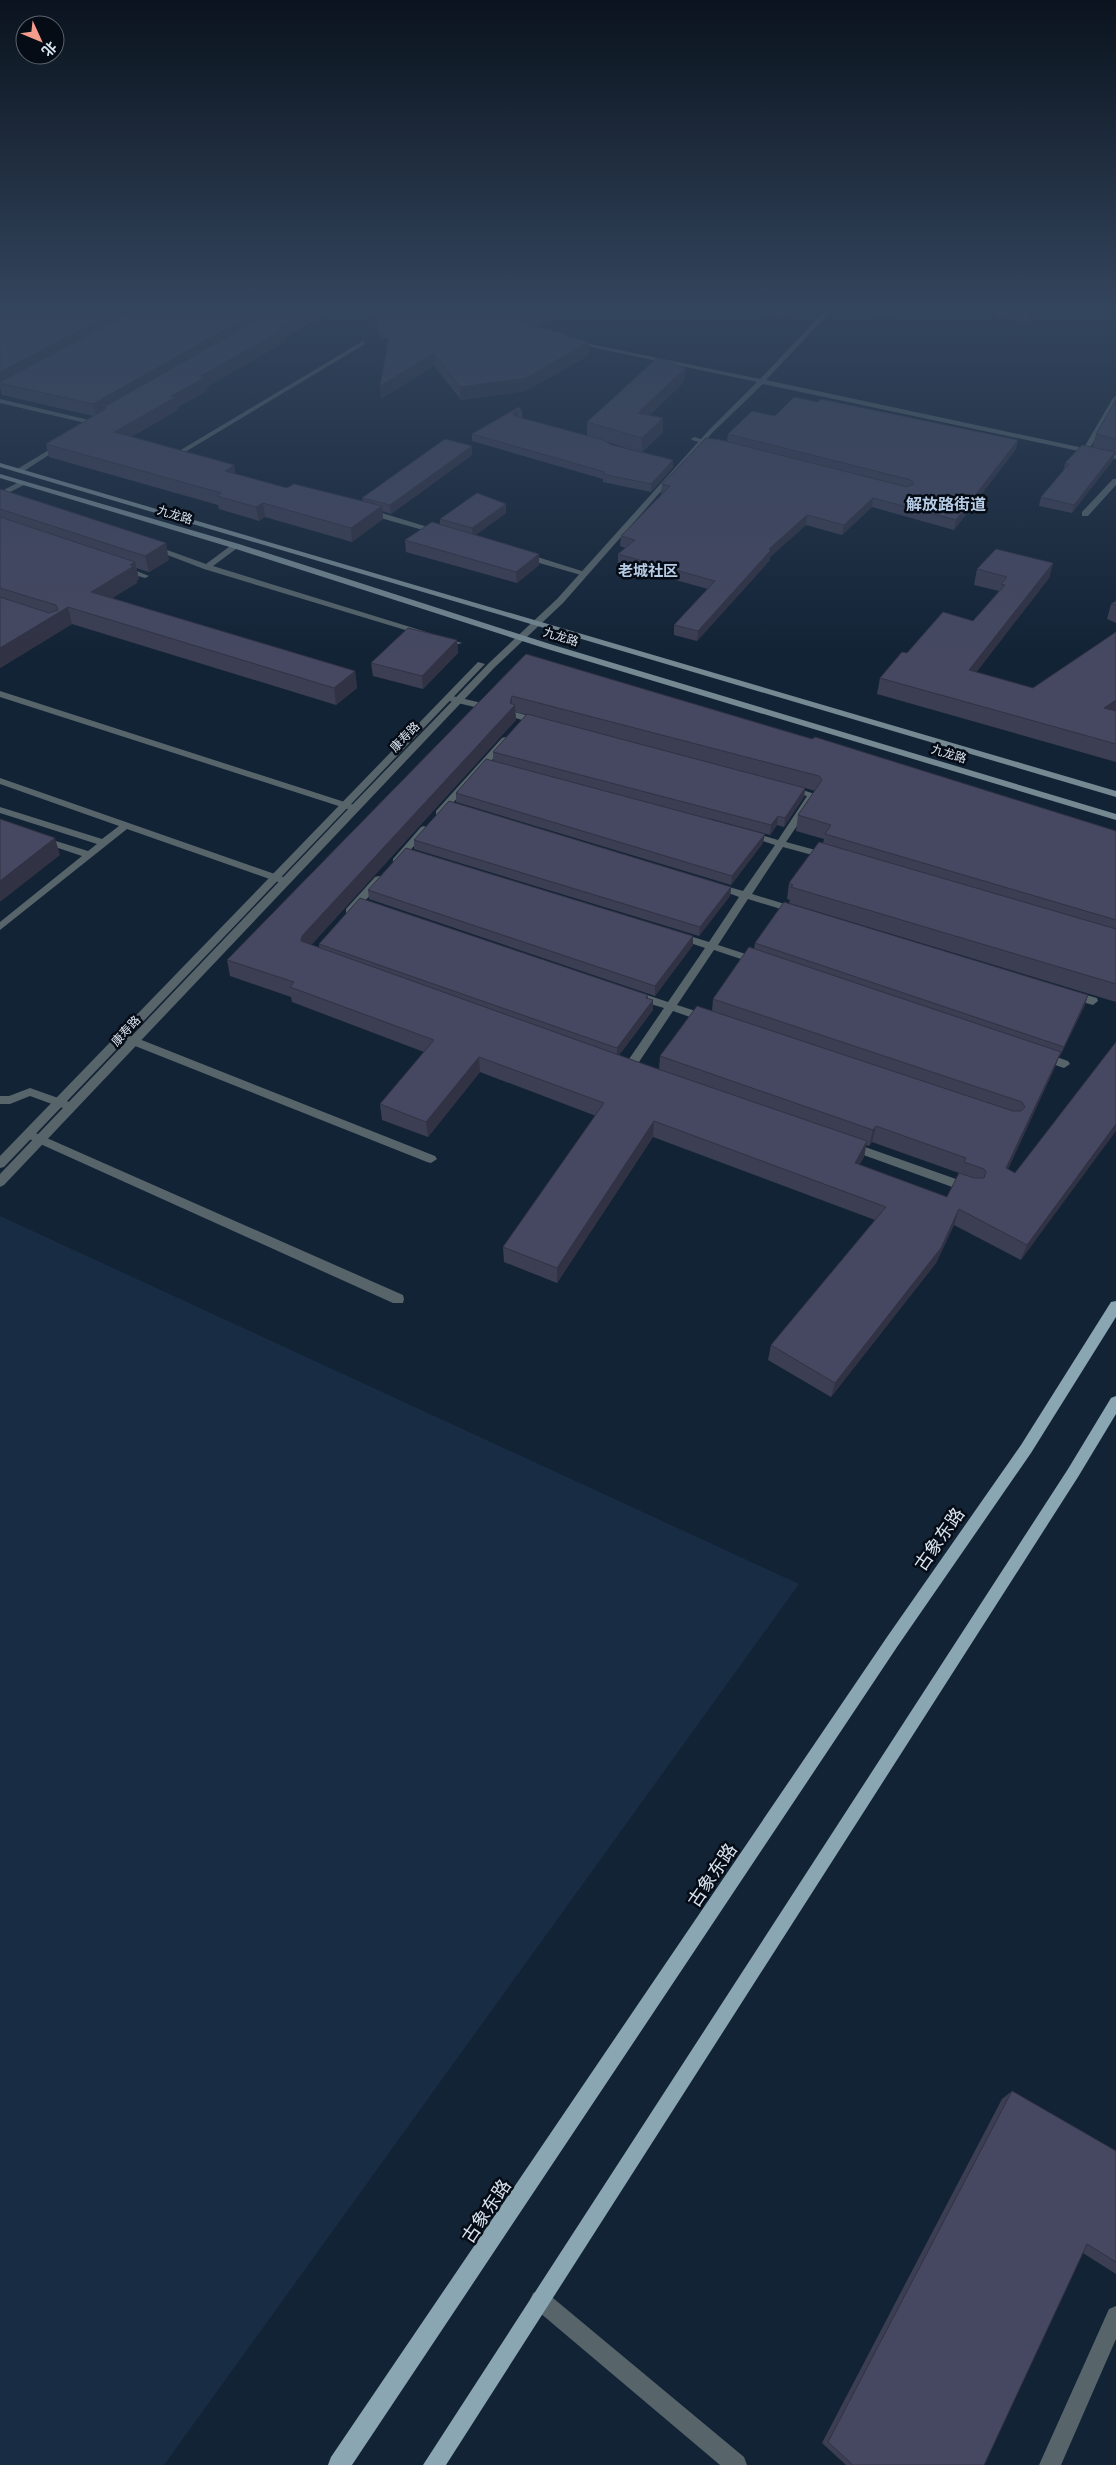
<svg xmlns="http://www.w3.org/2000/svg" width="1116" height="2465" viewBox="0 0 1116 2465" font-family="Raleway,'Noto Sans SC',sans-serif">
<style>
.built{fill:#182c44}
.lines{fill:none;stroke-linecap:round;stroke-linejoin:round}
.service{fill:#57646a;fill-rule:evenodd}
.minor{fill:#57646a;fill-rule:evenodd}
.tertiary{fill:#57646a;fill-rule:evenodd}
.secondary{fill:#748992;fill-rule:evenodd}
.primary{fill:#8aa6b2;fill-rule:evenodd}
.wall{fill:#3c3e53;fill-rule:evenodd}
.shaded-wall{fill:#313244}
.building{fill:#464861;stroke:#313244}
.labels{text-anchor:middle;dominant-baseline:central;stroke-width:5;stroke-linejoin:round;paint-order:stroke}
.far-street-label{font-size:12px;fill:#dae5f2;stroke:#060c15}
.far-quarter-label{font-size:15px;font-weight:bold;fill:#b7cce5;stroke:#060c15}
.far-district-label{font-size:16px;font-weight:bold;fill:#b7cce5;stroke:#060c15}
.near-street-label{font-size:18px;fill:#dae5f2;stroke:#060c15}
</style>
<rect width="100%" height="100%" fill="#132336"/>
<path class="built" d="M 0,1216 L 799,1584 L 164,2465 L 0,2465 Z"/>
<g class="lines">
<path class="service" d="M 1116,396 L 1116,404 L 1088,451 L 1083,452 L 1082,451 L 1113,398 Z
M 0,399 L 93,421 L 99,418 L 102,420 L 94,425 L 0,403 Z
M 62,442 L 65,444 L 64,445 L 21,473 L 14,471 Z
M 1113,479 L 1116,479 L 1116,485 L 1088,516 L 1082,516 L 1082,512 Z
M 21,481 L 28,483 L 0,497 L 0,492 Z
M 233,544 L 240,546 L 213,566 L 462,643 L 455,645 L 204,569 L 149,548 L 156,546 L 206,564 Z
M 118,566 L 124,566 L 149,576 L 145,578 L 118,570 Z
M 0,778 L 289,879 L 290,881 L 285,884 L 281,883 L 127,829 L 0,930 L 0,922 L 82,856 L 37,841 L 37,837 L 43,837 L 88,851 L 97,844 L 0,813 L 0,807 L 102,839 L 119,826 L 0,784 Z
M 124,1033 L 435,1156 L 437,1159 L 431,1163 L 427,1162 L 120,1040 L 118,1037 Z
M 30,1088 L 75,1104 L 77,1107 L 71,1111 L 30,1096 L 10,1104 L 0,1104 L 0,1096 L 9,1096 Z"/>
<path class="minor" d="M 363,341 L 365,344 L 175,458 L 169,457 Z
M 694,437 L 718,444 L 719,445 L 716,447 L 692,440 L 691,439 Z
M 363,509 L 369,509 L 444,532 L 437,534 L 363,513 Z
M 522,554 L 528,554 L 588,573 L 581,575 L 522,558 Z
M 0,691 L 357,806 L 359,808 L 357,810 L 351,810 L 0,697 Z
M 448,695 L 486,704 L 487,706 L 483,709 L 445,700 L 444,698 Z
M 515,712 L 542,720 L 543,722 L 539,725 L 512,717 L 512,713 Z
M 505,737 L 510,740 L 508,742 L 442,815 L 436,815 L 436,811 L 502,738 Z
M 790,786 L 818,795 L 786,842 L 830,854 L 832,856 L 827,859 L 783,847 L 752,894 L 801,909 L 802,911 L 797,914 L 748,899 L 718,945 L 764,960 L 764,964 L 756,964 L 714,950 L 677,1005 L 711,1016 L 712,1019 L 711,1022 L 707,1023 L 673,1011 L 633,1071 L 625,1071 L 623,1068 L 625,1065 L 664,1008 L 634,999 L 633,996 L 638,992 L 668,1002 L 705,948 L 673,937 L 672,935 L 677,932 L 709,942 L 739,897 L 710,886 L 715,883 L 743,891 L 775,845 L 742,834 L 747,831 L 778,840 L 807,796 L 787,791 L 785,789 Z
M 424,826 L 429,829 L 427,831 L 399,863 L 393,863 L 393,859 L 421,827 Z
M 379,876 L 383,877 L 383,881 L 354,913 L 346,913 L 346,909 L 375,877 Z
M 1072,991 L 1097,998 L 1098,1001 L 1093,1005 L 1068,998 L 1067,995 Z
M 1042,1052 L 1068,1061 L 1070,1064 L 1064,1068 L 1038,1059 L 1036,1056 L 1038,1053 Z
M 31,1131 L 403,1295 L 404,1299 L 403,1303 L 393,1303 L 27,1138 L 25,1135 Z
M 848,1141 L 973,1185 L 975,1188 L 969,1193 L 844,1148 L 842,1145 L 844,1142 Z
M 540,2290 L 547,2293 L 744,2457 L 747,2465 L 720,2465 L 533,2307 L 530,2300 L 533,2293 Z
M 1116,2306 L 1116,2339 L 1061,2465 L 1039,2465 L 1109,2309 Z"/>
<path class="tertiary" d="M 825,311 L 831,311 L 766,380 L 1116,455 L 1116,459 L 763,384 L 713,432 L 563,603 L 495,667 L 4,1185 L 0,1187 L 0,1174 L 351,806 L 489,663 L 557,599 L 709,430 L 757,382 L 572,343 L 570,340 L 760,379 Z
M 478,662 L 485,664 L 4,1167 L 0,1168 L 0,1156 Z"/>
<path class="secondary" d="M 0,463 L 1116,791 L 1116,797 L 0,467 Z
M 0,474 L 239,544 L 550,644 L 1116,814 L 1116,820 L 544,648 L 233,548 L 0,478 Z"/>
<path class="primary" d="M 1116,1301 L 1116,1317 L 1031,1453 L 897,1647 L 352,2465 L 328,2465 L 331,2457 L 887,1637 L 1021,1445 L 1111,1302 Z
M 1116,1396 L 1116,1414 L 1078,1477 L 446,2465 L 423,2465 L 1068,1469 L 1111,1398 Z"/>
</g>
<path class="wall" d="M 0,311 L 329,311 L 286,337 L 286,341 L 207,387 L 208,390 L 178,407 L 178,410 L 131,437 L 234,465 L 235,474 L 287,488 L 363,501 L 362,498 L 472,446 L 472,455 L 391,514 L 382,511 L 383,519 L 352,542 L 265,517 L 259,521 L 219,509 L 218,505 L 49,457 L 46,444 L 93,416 L 2,395 L 0,387 Z
M 357,311 L 554,311 L 554,315 L 535,327 L 566,336 L 589,355 L 526,391 L 461,400 L 434,366 L 381,399 L 389,339 L 381,339 L 374,314 Z
M 752,311 L 796,311 L 788,319 L 752,312 Z
M 861,311 L 896,311 L 893,315 Z
M 997,311 L 1032,311 L 1027,321 L 996,317 Z
M 685,368 L 684,382 L 650,415 L 663,432 L 642,452 L 673,460 L 673,467 L 651,492 L 603,482 L 603,479 L 472,441 L 472,434 L 519,407 L 522,411 L 522,418 L 587,436 L 587,422 ZM 607,442 L 636,451 L 612,445 Z
M 1116,400 L 1116,454 L 1115,454 L 1113,460 L 1072,513 L 1039,506 L 1041,497 L 1063,472 L 1065,463 L 1092,447 L 1096,434 Z
M 775,416 L 1016,449 L 954,530 L 872,507 L 842,535 L 806,525 L 770,557 L 770,560 L 697,641 L 674,635 L 674,625 L 708,589 L 618,564 L 618,554 L 626,548 L 620,546 L 621,536 L 662,494 L 661,494 L 662,484 L 727,441 L 728,434 Z
M 0,489 L 169,560 L 149,572 L 136,568 L 139,579 L 137,580 L 137,583 L 112,598 L 355,671 L 357,688 L 336,705 L 72,624 L 0,668 Z
M 506,504 L 506,513 L 475,535 L 539,565 L 517,583 L 406,552 L 405,540 L 440,525 L 440,519 Z
M 1053,563 L 1049,578 L 976,672 L 1033,688 L 1116,632 L 1116,762 L 877,694 L 880,678 L 907,653 L 973,621 L 999,591 L 974,585 L 977,569 Z
M 1116,601 L 1116,623 L 1107,619 L 1111,604 Z
M 457,640 L 458,653 L 423,689 L 373,676 L 371,663 Z
M 526,654 L 1116,831 L 1116,1002 L 789,903 L 790,900 L 787,899 L 789,883 L 823,843 L 824,839 L 796,831 L 798,815 L 815,791 L 805,788 L 804,797 L 784,827 L 777,825 L 770,835 L 708,818 L 763,843 L 731,885 L 456,802 L 456,793 L 493,761 L 493,752 L 527,715 L 515,712 L 516,720 L 311,945 L 319,948 L 319,944 L 648,995 L 648,999 L 653,1010 L 619,1055 L 659,1070 L 660,1056 L 712,1011 L 713,999 L 754,949 L 755,943 L 1085,1005 L 1060,1056 L 1059,1056 L 1055,1067 L 1008,1169 L 1015,1173 L 1116,1042 L 1021,1260 L 954,1225 L 936,1263 L 831,1397 L 768,1360 L 771,1345 L 875,1220 L 653,1137 L 557,1283 L 504,1262 L 503,1247 L 596,1116 L 480,1072 L 428,1137 L 382,1120 L 380,1104 L 424,1052 L 292,1002 L 291,997 L 230,976 L 227,960 ZM 872,1142 L 959,1173 L 947,1197 L 859,1165 L 864,1157 L 866,1145 L 869,1146 Z
M 414,840 L 731,887 L 730,896 L 699,936 L 414,849 Z
M 368,890 L 693,945 L 655,996 L 369,899 Z
M 1012,2091 L 1116,2151 L 1116,2274 L 1083,2253 L 984,2465 L 846,2465 L 822,2443 L 1002,2099 Z"/>
<path class="shaded-wall" d="M 118,311 L 144,311 L 0,383 L 0,372 Z
M 258,311 L 281,311 L 104,407 L 105,412 L 96,417 L 93,404 Z
M 307,311 L 329,311 L 286,337 L 286,341 L 207,387 L 208,390 L 178,407 L 178,410 L 117,445 L 114,432 L 171,396 L 201,376 Z
M 541,311 L 554,311 L 554,315 L 532,329 L 532,316 Z
M 789,311 L 796,311 L 788,319 Z
M 1029,311 L 1032,311 L 1027,321 Z
M 589,342 L 589,355 L 526,391 L 461,400 L 460,387 Z
M 434,353 L 434,366 L 381,399 L 380,386 Z
M 685,368 L 684,382 L 637,427 L 638,413 Z
M 517,410 L 518,417 L 513,419 L 513,412 Z
M 663,418 L 663,432 L 642,453 L 642,438 Z
M 1018,440 L 1016,449 L 954,530 L 956,520 Z
M 472,446 L 472,455 L 391,514 L 390,505 Z
M 1115,452 L 1113,460 L 1072,513 L 1074,505 Z
M 673,460 L 673,467 L 651,492 L 651,484 Z
M 234,465 L 236,479 L 225,471 Z
M 873,498 L 872,507 L 842,535 L 844,525 Z
M 263,503 L 265,517 L 259,521 L 256,507 Z
M 506,504 L 506,513 L 473,537 L 472,528 Z
M 382,506 L 383,519 L 352,542 L 351,528 Z
M 807,515 L 806,525 L 770,557 L 770,560 L 697,641 L 698,631 L 769,549 Z
M 166,543 L 169,560 L 149,572 L 145,556 Z
M 539,554 L 539,565 L 517,583 L 516,572 Z
M 135,562 L 139,579 L 137,580 L 137,583 L 96,608 L 91,592 Z
M 1053,563 L 1049,578 L 966,686 L 969,670 Z
M 68,607 L 72,624 L 0,668 L 0,648 Z
M 457,640 L 458,653 L 423,689 L 422,676 Z
M 355,671 L 357,688 L 336,705 L 334,688 Z
M 512,696 L 512,708 L 515,705 L 516,720 L 305,952 L 301,941 L 302,936 L 510,703 Z
M 1116,700 L 1116,712 L 1104,708 Z
M 805,788 L 804,797 L 784,827 L 785,818 Z
M 778,816 L 777,825 L 770,835 L 771,825 Z
M 765,834 L 763,843 L 731,885 L 732,876 Z
M 55,838 L 60,855 L 0,902 L 0,881 Z
M 731,887 L 730,896 L 699,936 L 700,927 Z
M 693,936 L 693,945 L 655,996 L 655,986 Z
M 1088,995 L 1085,1005 L 1060,1056 L 1064,1047 Z
M 653,1000 L 653,1010 L 617,1058 L 617,1048 Z
M 1061,1052 L 1055,1067 L 1001,1183 L 1006,1168 Z
M 479,1057 L 480,1072 L 428,1137 L 426,1122 Z
M 654,1121 L 653,1137 L 557,1283 L 557,1268 Z
M 1116,1124 L 1116,1131 L 1021,1260 L 1027,1245 Z
M 876,1126 L 872,1142 L 869,1146 L 873,1130 Z
M 867,1141 L 864,1157 L 851,1179 L 855,1163 Z
M 959,1209 L 954,1225 L 936,1263 L 831,1397 L 835,1383 Z"/>
<path class="building" d="M 0,311 L 118,311 L 0,372 Z
M 134,311 L 258,311 L 93,404 L 0,383 L 0,382 Z
M 273,311 L 307,311 L 279,327 L 284,329 L 201,376 L 206,377 L 171,396 L 176,397 L 114,432 L 234,465 L 225,471 L 287,488 L 294,484 L 382,506 L 351,528 L 263,503 L 256,507 L 217,496 L 221,493 L 46,444 L 107,408 L 104,407 Z
M 375,311 L 480,311 L 524,321 L 521,323 L 566,334 L 564,336 L 589,342 L 526,378 L 460,387 L 434,353 L 380,386 L 391,326 L 380,327 Z
M 504,311 L 541,311 L 532,316 Z
M 657,358 L 685,368 L 638,413 L 663,418 L 642,438 L 587,422 Z
M 794,397 L 818,402 L 821,399 L 1018,440 L 956,520 L 873,498 L 844,525 L 807,515 L 769,549 L 771,550 L 698,631 L 674,625 L 715,581 L 618,554 L 635,540 L 621,536 L 670,486 L 662,484 L 706,438 L 721,440 L 907,487 L 914,484 L 911,480 L 728,434 L 752,411 L 775,416 Z
M 1116,400 L 1116,439 L 1096,434 Z
M 519,407 L 522,411 L 517,410 L 513,412 L 514,416 L 603,440 L 612,445 L 673,460 L 651,484 L 603,474 L 605,472 L 472,434 Z
M 445,439 L 472,446 L 390,505 L 362,498 Z
M 1082,445 L 1115,452 L 1074,505 L 1041,497 L 1069,464 L 1065,463 Z
M 0,489 L 166,543 L 145,556 L 0,509 Z
M 477,493 L 506,504 L 472,528 L 440,519 Z
M 0,517 L 135,562 L 130,565 L 134,566 L 91,592 L 355,671 L 334,688 L 68,607 L 0,648 L 0,597 L 49,613 L 58,610 L 56,605 L 0,588 Z
M 432,522 L 539,554 L 516,572 L 405,540 Z
M 996,549 L 1053,563 L 969,670 L 1033,688 L 1116,632 L 1116,700 L 1104,708 L 1116,711 L 1116,744 L 880,678 L 902,652 L 907,653 L 943,612 L 973,621 L 1005,585 L 1001,584 L 1007,577 L 977,569 Z
M 1116,601 L 1116,605 L 1111,604 Z
M 408,628 L 457,640 L 422,676 L 371,663 Z
M 526,654 L 812,739 L 815,737 L 1116,831 L 1116,920 L 825,834 L 831,825 L 798,815 L 822,780 L 819,776 L 512,696 L 510,703 L 515,705 L 302,936 L 301,941 L 652,1067 L 867,1141 L 855,1163 L 947,1197 L 959,1173 L 974,1178 L 984,1178 L 986,1172 L 984,1169 L 964,1162 L 966,1158 L 876,1126 L 873,1130 L 660,1056 L 697,1006 L 1013,1111 L 1021,1111 L 1025,1107 L 1022,1102 L 713,999 L 749,947 L 1061,1052 L 1006,1168 L 1015,1173 L 1116,1042 L 1116,1124 L 1027,1245 L 959,1209 L 941,1248 L 835,1383 L 771,1345 L 886,1207 L 654,1121 L 557,1268 L 503,1247 L 604,1103 L 479,1057 L 426,1122 L 380,1104 L 434,1040 L 290,987 L 294,982 L 227,960 Z
M 527,714 L 805,788 L 785,818 L 778,816 L 771,825 L 493,752 Z
M 486,759 L 765,834 L 732,876 L 456,793 Z
M 449,801 L 731,887 L 700,927 L 414,840 Z
M 0,819 L 55,838 L 0,881 Z
M 819,842 L 1116,929 L 1116,984 L 791,887 L 793,885 L 789,883 Z
M 406,848 L 693,936 L 655,986 L 368,890 Z
M 360,898 L 648,995 L 646,998 L 653,1000 L 617,1048 L 319,944 Z
M 784,902 L 1088,995 L 1064,1047 L 755,943 Z
M 1012,2091 L 1116,2151 L 1116,2262 L 1087,2244 L 984,2465 L 853,2465 L 828,2442 Z"/>
<linearGradient id="sky" x2="0" y2="1"><stop stop-color="#0a131e"/><stop offset="0.47" stop-color="#33455d"/><stop offset="1" stop-color="#33455d" stop-opacity="0"/></linearGradient>
<rect width="1116" height="656" fill="url(#sky)"/>
<g class="labels">
<g class="far-street-label">
<text transform="translate(175 515) rotate(17)">九龙路</text>
<text transform="translate(561 637) rotate(17)">九龙路</text>
<text transform="translate(405 737) rotate(-46)">康寿路</text>
<text transform="translate(949 754) rotate(17)">九龙路</text>
<text transform="translate(126 1031) rotate(-47)">康寿路</text>
</g>
<g class="far-quarter-label">
<text x="648" y="571">老城社区</text>
</g>
<g class="far-district-label">
<text x="946" y="504">解放路街道</text>
</g>
<g class="near-street-label">
<text transform="translate(939 1539) rotate(-55)">古象东路</text>
<text transform="translate(712 1875) rotate(-56)">古象东路</text>
<text transform="translate(486 2211) rotate(-56)">古象东路</text>
</g>
</g>
<g transform="translate(40 40) rotate(134)"><circle r="24" fill="#060c15" stroke="#5b636d"/>
<path d="M0-4L9 19L0 12L-9 19Z" fill="#f49d8c"/>
<text y="-8" font-size="14" font-weight="bold" text-anchor="middle" fill="#dae5f2">北</text>
</g>
</svg>
